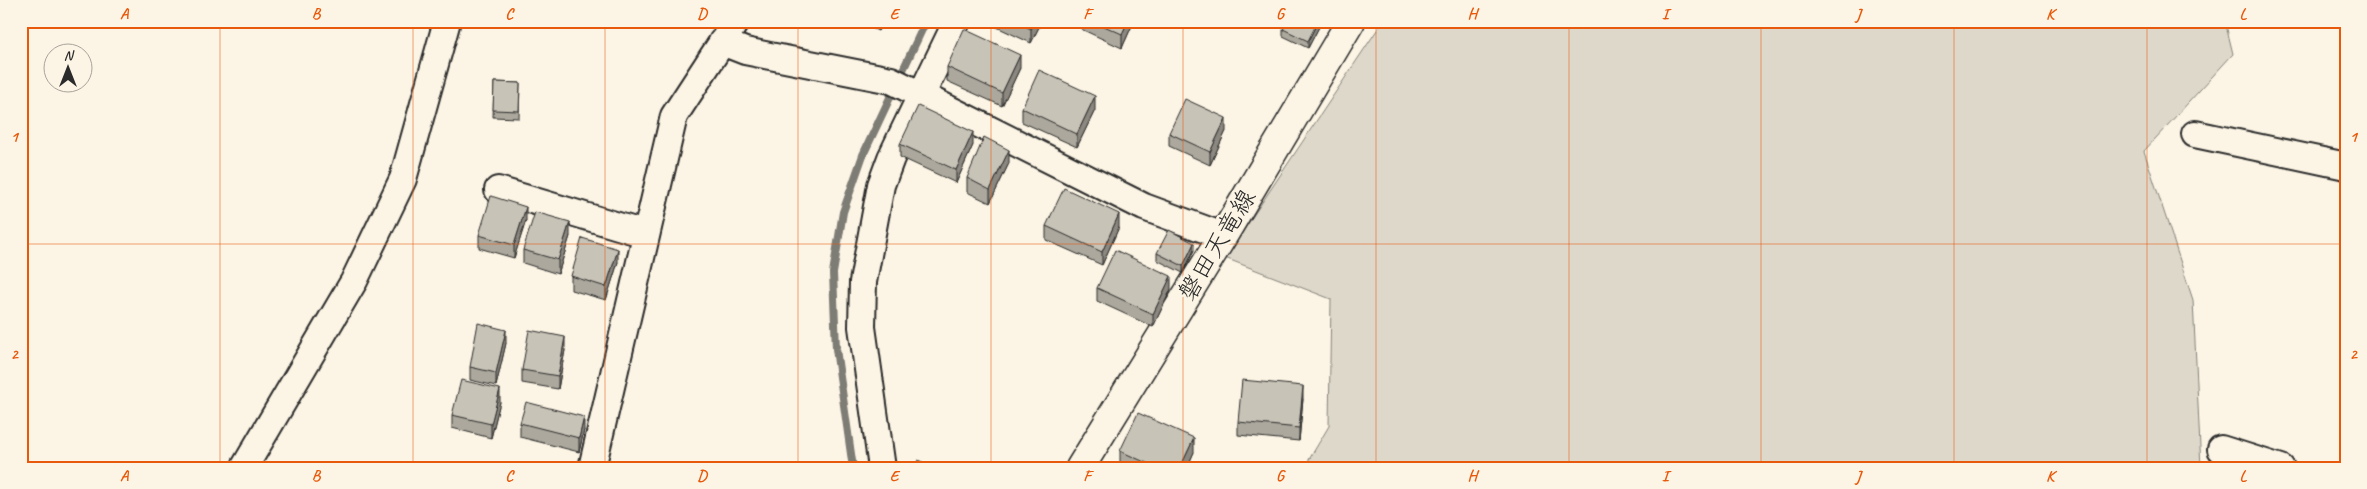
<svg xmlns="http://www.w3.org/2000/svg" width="2367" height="489" viewBox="0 0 2367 489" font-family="Caveat,'Klee One',sans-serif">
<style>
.green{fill:#ded8ca;stroke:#84827a}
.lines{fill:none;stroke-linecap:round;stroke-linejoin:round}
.stream{stroke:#7d7b74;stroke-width:8}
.minor-casing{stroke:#2b2b2b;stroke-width:30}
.major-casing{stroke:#2b2b2b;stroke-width:31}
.minor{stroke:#fcf5e5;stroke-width:26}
.major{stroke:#fcf5e5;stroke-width:28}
.wall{fill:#aca89d;stroke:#2b2b2b}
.shaded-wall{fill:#8c8880;stroke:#2b2b2b}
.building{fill:#c8c3b7;stroke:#2b2b2b}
.grid{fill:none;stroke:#e8590c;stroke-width:1;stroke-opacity:0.55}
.labels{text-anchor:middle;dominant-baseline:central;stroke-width:5;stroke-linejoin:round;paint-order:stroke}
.street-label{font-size:25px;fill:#2b2b2b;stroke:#fcf5e5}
.neatline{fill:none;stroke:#e8590c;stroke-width:2}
.grid-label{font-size:16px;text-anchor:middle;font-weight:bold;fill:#e8590c}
</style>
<rect width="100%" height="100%" fill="#fcf5e5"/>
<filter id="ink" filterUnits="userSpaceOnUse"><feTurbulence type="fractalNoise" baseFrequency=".02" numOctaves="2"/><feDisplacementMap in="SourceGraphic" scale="10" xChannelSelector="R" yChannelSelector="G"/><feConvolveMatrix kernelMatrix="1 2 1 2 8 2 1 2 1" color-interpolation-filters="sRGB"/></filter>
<g filter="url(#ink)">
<path class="green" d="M 1383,21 L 2225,21 L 2233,54 L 2144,151 L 2193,300 L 2201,468 L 1304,468 L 1329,426 L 1331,299 L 1225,258 Z"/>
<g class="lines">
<path class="stream" d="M 853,468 L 836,349 L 833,273 L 843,212 L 863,155 L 926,21"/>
<g class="minor-casing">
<path id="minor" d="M 722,42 L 745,51 L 891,80 L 1144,207 L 1223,236
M 2195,134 L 2346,166
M 498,190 L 645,234
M 2221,449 L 2281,468
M 244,468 L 354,281 L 403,179 L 447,21
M 592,468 L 674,116 L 736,21
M 882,468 L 862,327 L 863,282 L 881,185 L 891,158 L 957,21"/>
</g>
<g class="major-casing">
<path id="major" d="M 1080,468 L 1223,236 L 1351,21"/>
</g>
<use href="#minor" class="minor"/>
<use href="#major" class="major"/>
</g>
<path class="wall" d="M 857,21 L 883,21 L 878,31 Z
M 984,21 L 1042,21 L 1031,43 Z
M 1081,21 L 1134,21 L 1122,48 L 1081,29 Z
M 1243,21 L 1256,21 L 1254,27 Z
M 1320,21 L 1320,25 L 1308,48 L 1283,36 L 1283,29 Z
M 947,67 L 1020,68 L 1002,106 L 947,81 Z
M 494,82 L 520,83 L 519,118 L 493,117 Z
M 1022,108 L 1095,110 L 1077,147 L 1022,122 Z
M 1226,131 L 1210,165 L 1169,146 L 1169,133 Z
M 900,144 L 973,145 L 956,183 L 900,157 Z
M 1009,163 L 990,203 L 967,192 L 967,178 Z
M 526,220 L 514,258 L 479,248 L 479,235 Z
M 1046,226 L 1119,227 L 1102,265 L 1046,240 Z
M 570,236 L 558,274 L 523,263 L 523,250 Z
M 1194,250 L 1183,273 L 1157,260 L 1157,253 Z
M 618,262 L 606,300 L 571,290 L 571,276 Z
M 1097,288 L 1171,289 L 1153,327 L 1097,301 Z
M 506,343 L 496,386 L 470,380 L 470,367 Z
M 565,350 L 558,389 L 522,383 L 522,370 Z
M 1303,399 L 1299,441 L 1238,435 L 1238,422 Z
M 500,402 L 491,438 L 452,428 L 452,415 Z
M 520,423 L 584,430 L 579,452 L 520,437 Z
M 1120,451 L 1194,452 L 1187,468 L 1129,468 L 1120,464 Z"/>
<path class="shaded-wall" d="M 880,21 L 883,21 L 878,31 L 878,24 Z
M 1035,21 L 1042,21 L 1031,43 L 1031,29 Z
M 1128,21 L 1134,21 L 1122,48 L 1122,34 Z
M 1318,21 L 1320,21 L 1320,25 L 1308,48 L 1308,41 Z
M 1020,55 L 1020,68 L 1002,106 L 1002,93 Z
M 1095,96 L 1095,110 L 1077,147 L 1077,134 Z
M 1226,118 L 1226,131 L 1210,165 L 1210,152 Z
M 973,132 L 973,145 L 956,183 L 956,170 Z
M 1009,150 L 1009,163 L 990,203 L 990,190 Z
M 526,207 L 526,220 L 514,258 L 514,245 Z
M 1119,214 L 1119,227 L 1102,265 L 1102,252 Z
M 570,222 L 570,236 L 558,274 L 558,260 Z
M 1194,243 L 1194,250 L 1183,273 L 1183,266 Z
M 618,249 L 618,262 L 606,300 L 606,287 Z
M 1171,276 L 1171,289 L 1153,327 L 1153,314 Z
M 506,330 L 506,343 L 496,386 L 496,373 Z
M 565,337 L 565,350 L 558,389 L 558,376 Z
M 1303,386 L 1303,399 L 1299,441 L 1299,428 Z
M 500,389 L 500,402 L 491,438 L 491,424 Z
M 584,417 L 584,430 L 579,452 L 579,438 Z
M 1194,438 L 1194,452 L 1187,468 L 1180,468 Z"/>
<path class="building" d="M 872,21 L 880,21 L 878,24 Z
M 1014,21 L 1035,21 L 1031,29 Z
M 1093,21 L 1128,21 L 1122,34 Z
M 1287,21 L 1318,21 L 1308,41 L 1283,29 Z
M 964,29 L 1020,55 L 1002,93 L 947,67 Z
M 1039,70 L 1095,96 L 1077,134 L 1022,108 Z
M 494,82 L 520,83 L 519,111 L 493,110 Z
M 1185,99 L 1226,118 L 1210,152 L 1169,133 Z
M 918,106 L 973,132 L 956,170 L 900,144 Z
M 984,137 L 1009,150 L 990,190 L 967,178 Z
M 1064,188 L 1119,214 L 1102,252 L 1046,226 Z
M 491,196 L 526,207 L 514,245 L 479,235 Z
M 535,212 L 570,222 L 558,260 L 523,250 Z
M 1169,230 L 1194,243 L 1183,266 L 1157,253 Z
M 582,238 L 618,249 L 606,287 L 571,276 Z
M 1115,250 L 1171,276 L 1153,314 L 1097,288 Z
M 478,323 L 506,330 L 496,373 L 470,367 Z
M 529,330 L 565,337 L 558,376 L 522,370 Z
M 461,380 L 500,389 L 491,424 L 452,415 Z
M 1242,380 L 1303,386 L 1299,428 L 1238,422 Z
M 526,402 L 584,417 L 579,438 L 520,423 Z
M 1138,413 L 1194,438 L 1180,468 L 1158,468 L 1120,451 Z
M 918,460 L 935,468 L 914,468 Z"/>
</g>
<path class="grid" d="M 220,21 L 220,468M 413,21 L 413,468M 605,21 L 605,468M 798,21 L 798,468M 991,21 L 991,468M 1183,21 L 1183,468M 1376,21 L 1376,468M 1569,21 L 1569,468M 1761,21 L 1761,468M 1954,21 L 1954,468M 2147,21 L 2147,468M 21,244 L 2346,244"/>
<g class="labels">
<g class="street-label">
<text transform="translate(1217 245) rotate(-59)">磐田天竜線</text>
</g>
</g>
<rect width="2367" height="489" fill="none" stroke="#fcf5e5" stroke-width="55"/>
<g transform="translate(68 68)"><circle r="24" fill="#fcf5e5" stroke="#a8a49b"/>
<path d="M0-4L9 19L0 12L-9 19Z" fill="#2b2b2b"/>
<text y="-8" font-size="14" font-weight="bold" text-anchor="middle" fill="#2b2b2b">N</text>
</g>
<rect x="28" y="28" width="2312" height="434" class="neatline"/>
<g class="grid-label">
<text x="124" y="19">A</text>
<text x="316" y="19">B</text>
<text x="509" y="19">C</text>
<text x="702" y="19">D</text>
<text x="894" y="19">E</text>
<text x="1087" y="19">F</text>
<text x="1280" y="19">G</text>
<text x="1472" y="19">H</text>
<text x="1665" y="19">I</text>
<text x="1858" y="19">J</text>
<text x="2050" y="19">K</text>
<text x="2243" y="19">L</text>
<text x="14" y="142">1</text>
<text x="2353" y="142">1</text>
<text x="14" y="359">2</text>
<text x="2353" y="359">2</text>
<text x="124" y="481">A</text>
<text x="316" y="481">B</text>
<text x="509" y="481">C</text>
<text x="702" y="481">D</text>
<text x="894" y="481">E</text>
<text x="1087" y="481">F</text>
<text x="1280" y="481">G</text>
<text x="1472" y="481">H</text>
<text x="1665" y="481">I</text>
<text x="1858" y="481">J</text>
<text x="2050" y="481">K</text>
<text x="2243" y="481">L</text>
</g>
</svg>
